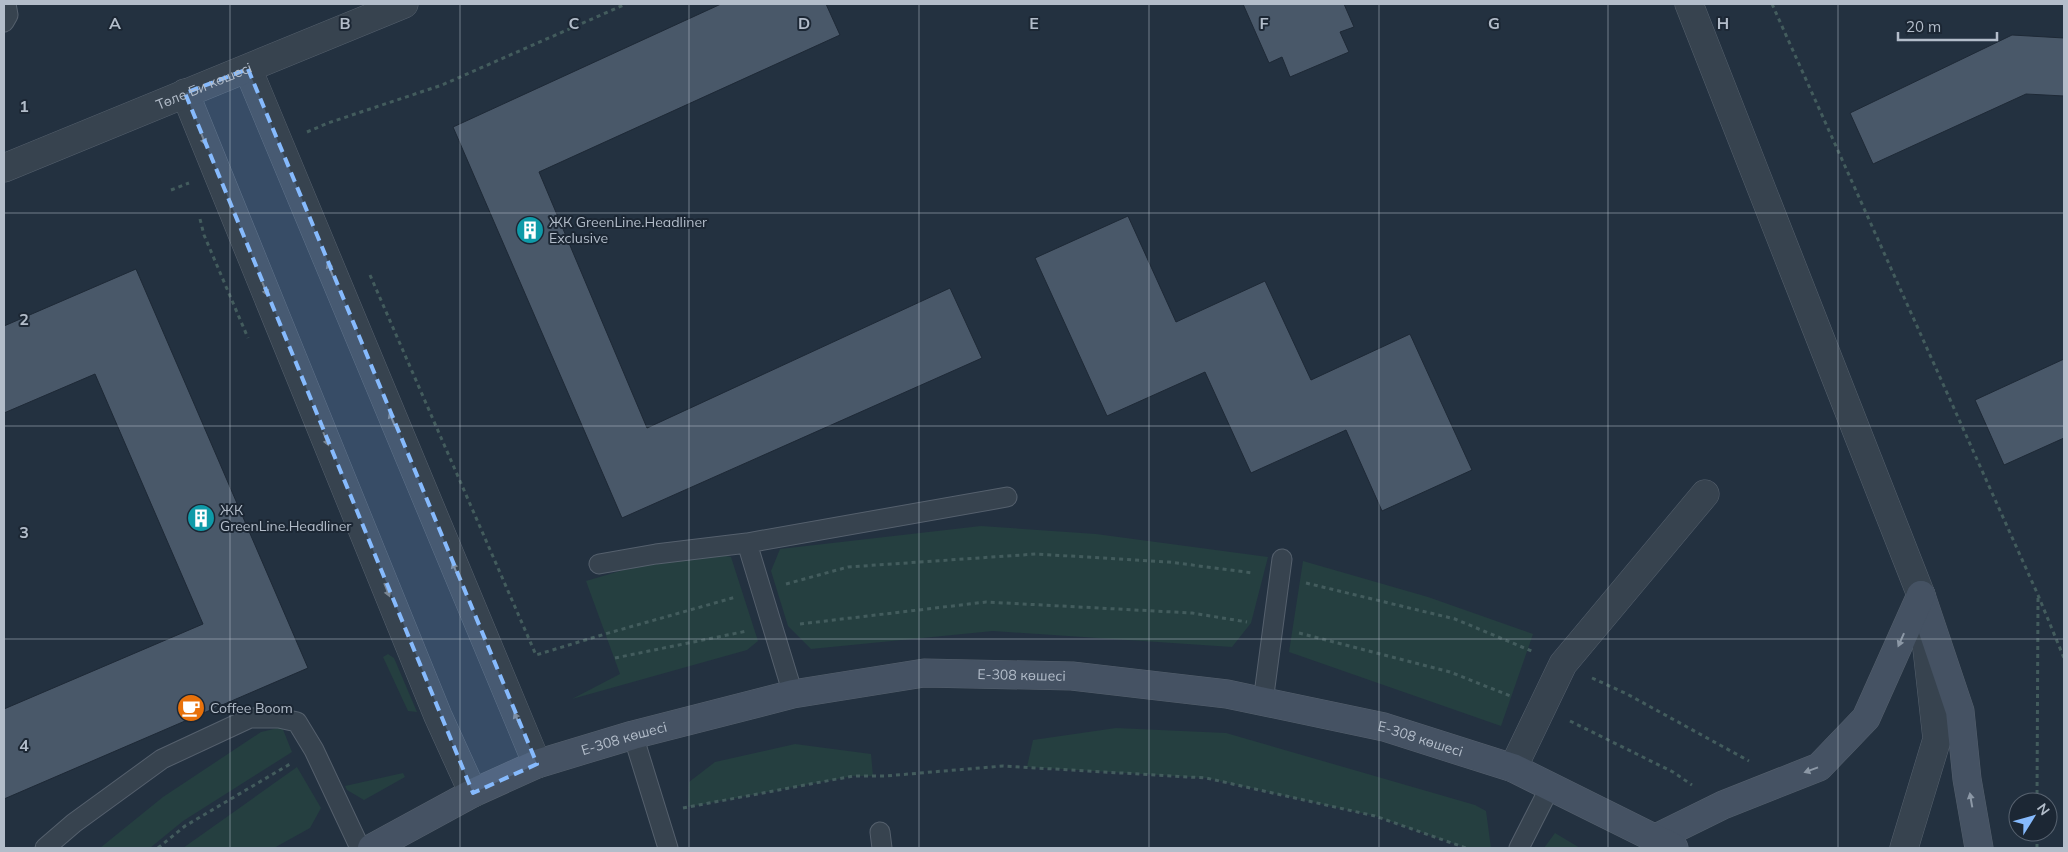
<svg xmlns="http://www.w3.org/2000/svg" width="2068" height="852" viewBox="0 0 2068 852" font-family="Mulish,sans-serif">
<style>
.green{fill:#253f40}
.building{fill:#495869;stroke:#1e2936}
.lines{fill:none;stroke-linecap:round;stroke-linejoin:round}
.lane-casing{stroke:#55606d;stroke-width:21}
.street-casing{stroke:#55606d;stroke-width:29}
.secondary-casing{stroke:#55606d;stroke-width:29}
.path{stroke:#435c5d;stroke-width:3;stroke-dasharray:4 4;stroke-linecap:butt}
.lane{stroke:#37434f;stroke-width:19}
.street{stroke:#37434f;stroke-width:28}
.secondary{stroke:#455263;stroke-width:28}
.oneway{fill:#7b8693}
.oneway2{fill:#8c98a6}
.marked{fill:#86bafd;fill-opacity:0.2;stroke:#86bafd;stroke-width:4;stroke-dasharray:10 6;stroke-linejoin:round}
.grid{fill:none;stroke:#b3bdca;stroke-width:1;stroke-opacity:0.55}
.labels{text-anchor:middle;dominant-baseline:central;stroke-width:4;stroke-linejoin:round;paint-order:stroke}
.street-label{font-size:14px;fill:#b3bdca;stroke:#1c2734}
.poi-label{font-size:14px;fill:#b3bdca;stroke:#1c2734;text-anchor:start}
.grid-label{font-size:16px;text-anchor:middle;font-weight:bold;fill:#b3bdca;stroke:#1c2734;stroke-width:4;stroke-linejoin:round;paint-order:stroke}
</style>
<rect width="100%" height="100%" fill="#233140"/>
<path class="green" d="M 981,526 L 1096,534 L 1268,557 L 1251,623 L 1232,647 L 993,631 L 811,649 L 788,626 L 771,571 L 780,549 Z
M 695,549 L 731,557 L 758,641 L 747,650 L 572,699 L 620,674 L 586,581 Z
M 1303,561 L 1428,597 L 1533,634 L 1501,726 L 1289,652 Z
M 388,654 L 394,658 L 417,712 L 408,711 L 383,657 Z
M 282,727 L 292,752 L 183,821 L 150,848 L 100,848 L 163,797 L 261,732 Z
M 1116,728 L 1226,733 L 1475,805 L 1486,811 L 1491,848 L 1466,848 L 1375,816 L 1206,778 L 1027,767 L 1033,740 Z
M 795,744 L 871,754 L 873,776 L 853,776 L 688,807 L 689,782 L 715,762 Z
M 297,767 L 321,808 L 310,828 L 274,848 L 183,848 Z
M 403,773 L 405,777 L 364,800 L 347,790 L 345,786 Z
M 1555,833 L 1580,848 L 1544,848 Z"/>
<path class="building" d="M 721,4 L 826,4 L 840,35 L 539,172 L 647,428 L 950,288 L 982,358 L 622,518 L 453,127 Z
M 1243,4 L 1344,4 L 1354,27 L 1340,32 L 1349,52 L 1290,77 L 1282,57 L 1269,63 Z
M 2012,35 L 2064,38 L 2064,96 L 2026,94 L 1873,164 L 1850,113 Z
M 1128,216 L 1176,322 L 1265,281 L 1311,380 L 1410,334 L 1472,470 L 1382,511 L 1346,430 L 1251,473 L 1205,372 L 1107,416 L 1035,258 Z
M 136,269 L 308,668 L 4,799 L 4,709 L 203,624 L 95,374 L 4,413 L 4,326 Z
M 2064,359 L 2064,438 L 2004,465 L 1975,400 Z"/>
<g class="lines">
<g class="lane-casing">
<path id="lane" d="M 4,22 L 8,15 L 6,4
M 747,543 L 793,694
M 599,564 L 656,554 L 747,543 L 1007,497
M 1263,702 L 1282,559
M 633,735 L 668,848
M 880,832 L 882,848
M 45,848 L 74,823 L 162,759 L 250,718 L 279,718 L 297,722 L 314,750 L 360,848
M 1519,848 L 1550,787"/>
</g>
<g class="street-casing">
<g id="street">
<path d="M 1689,4 L 1921,595 L 1937,739 L 1904,848"/>
<path d="M 248,69 L 537,764"/>
<path d="M 185,93 L 438,716 L 473,793"/>
<path id="s1" d="M 4,168 L 404,4"/>
<path d="M 1513,768 L 1563,664 L 1705,494"/>
</g>
</g>
<g class="secondary-casing">
<g id="secondary">
<path d="M 1921,595 L 1960,711 L 1967,779 L 1979,848"/>
<path d="M 1656,838 L 1723,805 L 1819,767 L 1866,718 L 1921,595"/>
<path id="s2" d="M 372,848 L 473,793 L 537,764 L 633,735 L 793,694 L 924,673 L 1072,676 L 1227,694 L 1384,727 L 1513,768 L 1674,848"/>
</g>
</g>
<path class="path" d="M 1772,4 L 2038,595 L 2064,658
M 307,132 L 328,123 L 442,85 L 626,4
M 171,190 L 189,183
M 200,219 L 204,235 L 248,338
M 370,275 L 536,655 L 605,634 L 736,597
M 1306,583 L 1455,619 L 1534,652
M 786,584 L 848,567 L 1036,554 L 1169,562 L 1253,573
M 800,624 L 986,602 L 1192,613 L 1247,622
M 1299,633 L 1450,672 L 1513,697
M 615,658 L 747,631
M 1592,678 L 1627,694 L 1749,761
M 1570,721 L 1673,772 L 1692,785
M 2037,802 L 2038,598
M 683,808 L 853,776 L 885,776 L 1003,766 L 1206,778 L 1375,816 L 1466,848
M 158,848 L 185,826 L 290,764
M 2037,848 L 2037,832"/>
<use href="#lane" class="lane"/>
<use href="#street" class="street"/>
<use href="#secondary" class="secondary"/>
</g>
<defs><path id="oneway-solid" d="M-6-.8H1V-3.2L6.5 0L1 3.2V.8H-6Z" transform="scale(1.25)"/></defs>
<g class="oneway">
<use href="#oneway-solid" transform="translate(203 138) rotate(68)"/>
<use href="#oneway-solid" transform="translate(330 269) rotate(-112)"/>
<use href="#oneway-solid" transform="translate(265 289) rotate(68)"/>
<use href="#oneway-solid" transform="translate(392 419) rotate(-112)"/>
<use href="#oneway-solid" transform="translate(326 439) rotate(68)"/>
<use href="#oneway-solid" transform="translate(455 569) rotate(-112)"/>
<use href="#oneway-solid" transform="translate(387 590) rotate(68)"/>
<use href="#oneway-solid" transform="translate(517 719) rotate(-113)"/>
</g>
<g class="oneway2">
<use href="#oneway-solid" transform="translate(1901 640) rotate(114)"/>
<use href="#oneway-solid" transform="translate(1811 770) rotate(160)"/>
<use href="#oneway-solid" transform="translate(1971 800) rotate(-100)"/>
</g>
<path class="marked" d="M 248,69 L 537,764 L 473,793 L 185,93 Z"/>
<path class="grid" d="M 230,4 L 230,848M 460,4 L 460,848M 689,4 L 689,848M 919,4 L 919,848M 1149,4 L 1149,848M 1379,4 L 1379,848M 1608,4 L 1608,848M 1838,4 L 1838,848M 4,213 L 2064,213M 4,426 L 2064,426M 4,639 L 2064,639"/>
<defs>
<g id="building-disc" transform="scale(1.4375)"><circle r="9.5" fill="#0f9aa8" stroke="#1c2734"/><path d="M-4-6H4V6H1V3H-1V6H-4ZM-2.5-4.3h1.7v1.8h-1.7ZM.8-4.3h1.7v1.8H.8ZM-2.5-1h1.7V.8h-1.7ZM.8-1h1.7V.8H.8Z" fill="#fff"/></g>
<g id="cafe-disc" transform="scale(1.4375)"><circle r="9.5" fill="#e8710a" stroke="#1c2734"/><path d="M-5.5-4.5H6V0H3Q3 3.5 0 3.5H-2.5Q-5.5 3.5-5.5 0ZM3-3.2v2h1.7v-2ZM-6 4.5H4V6H-6Z" fill="#fff"/></g>
</defs>
<g fill-rule="evenodd">
<use href="#building-disc" x="530" y="230"/>
<use href="#building-disc" x="201" y="518"/>
<use href="#cafe-disc" x="191" y="708"/>
</g>
<g class="labels">
<g class="street-label">
<text stroke="none"><textPath href="#s1" startOffset="216">Төле Би көшесі</textPath></text>
<text stroke="none"><textPath href="#s2" startOffset="681">Е-308 көшесі</textPath></text>
<text stroke="none"><textPath href="#s2" startOffset="276">Е-308 көшесі</textPath></text>
<text stroke="none"><textPath href="#s2" startOffset="1086">Е-308 көшесі</textPath></text>
</g>
<g class="poi-label">
<text x="549" y="222">ЖК GreenLine.Headliner<tspan x="549" dy="16">Exclusive</tspan></text>
<text x="220" y="510">ЖК<tspan x="220" dy="16">GreenLine.Headliner</tspan></text>
<text x="210" y="708">Coffee Boom</text>
</g>
</g>
<g class="grid-label">
<text x="115" y="29">A</text>
<text x="345" y="29">B</text>
<text x="574" y="29">C</text>
<text x="804" y="29">D</text>
<text x="1034" y="29">E</text>
<text x="1264" y="29">F</text>
<text x="1494" y="29">G</text>
<text x="1723" y="29">H</text>
<text x="24" y="112">1</text>
<text x="24" y="325">2</text>
<text x="24" y="538">3</text>
<text x="24" y="751">4</text>
</g>
<rect width="2068" height="852" fill="none" stroke="#b3bdca" stroke-width="10"/>
<g transform="translate(2033 817) rotate(53)"><circle r="24" fill="#1c2734" stroke="#586370"/>
<path d="M0-4L9 19L0 12L-9 19Z" fill="#86bafd"/>
<text y="-8" font-size="14" font-weight="bold" text-anchor="middle" fill="#b3bdca">N</text>
</g>
<path d="M1898 32v8h99v-8" fill="none" stroke="#b3bdca" stroke-width="2.5"/>
<text x="1906" y="32" font-size="15" fill="#b3bdca" stroke="#1c2734" stroke-width="4" paint-order="stroke">20 m</text>
</svg>
